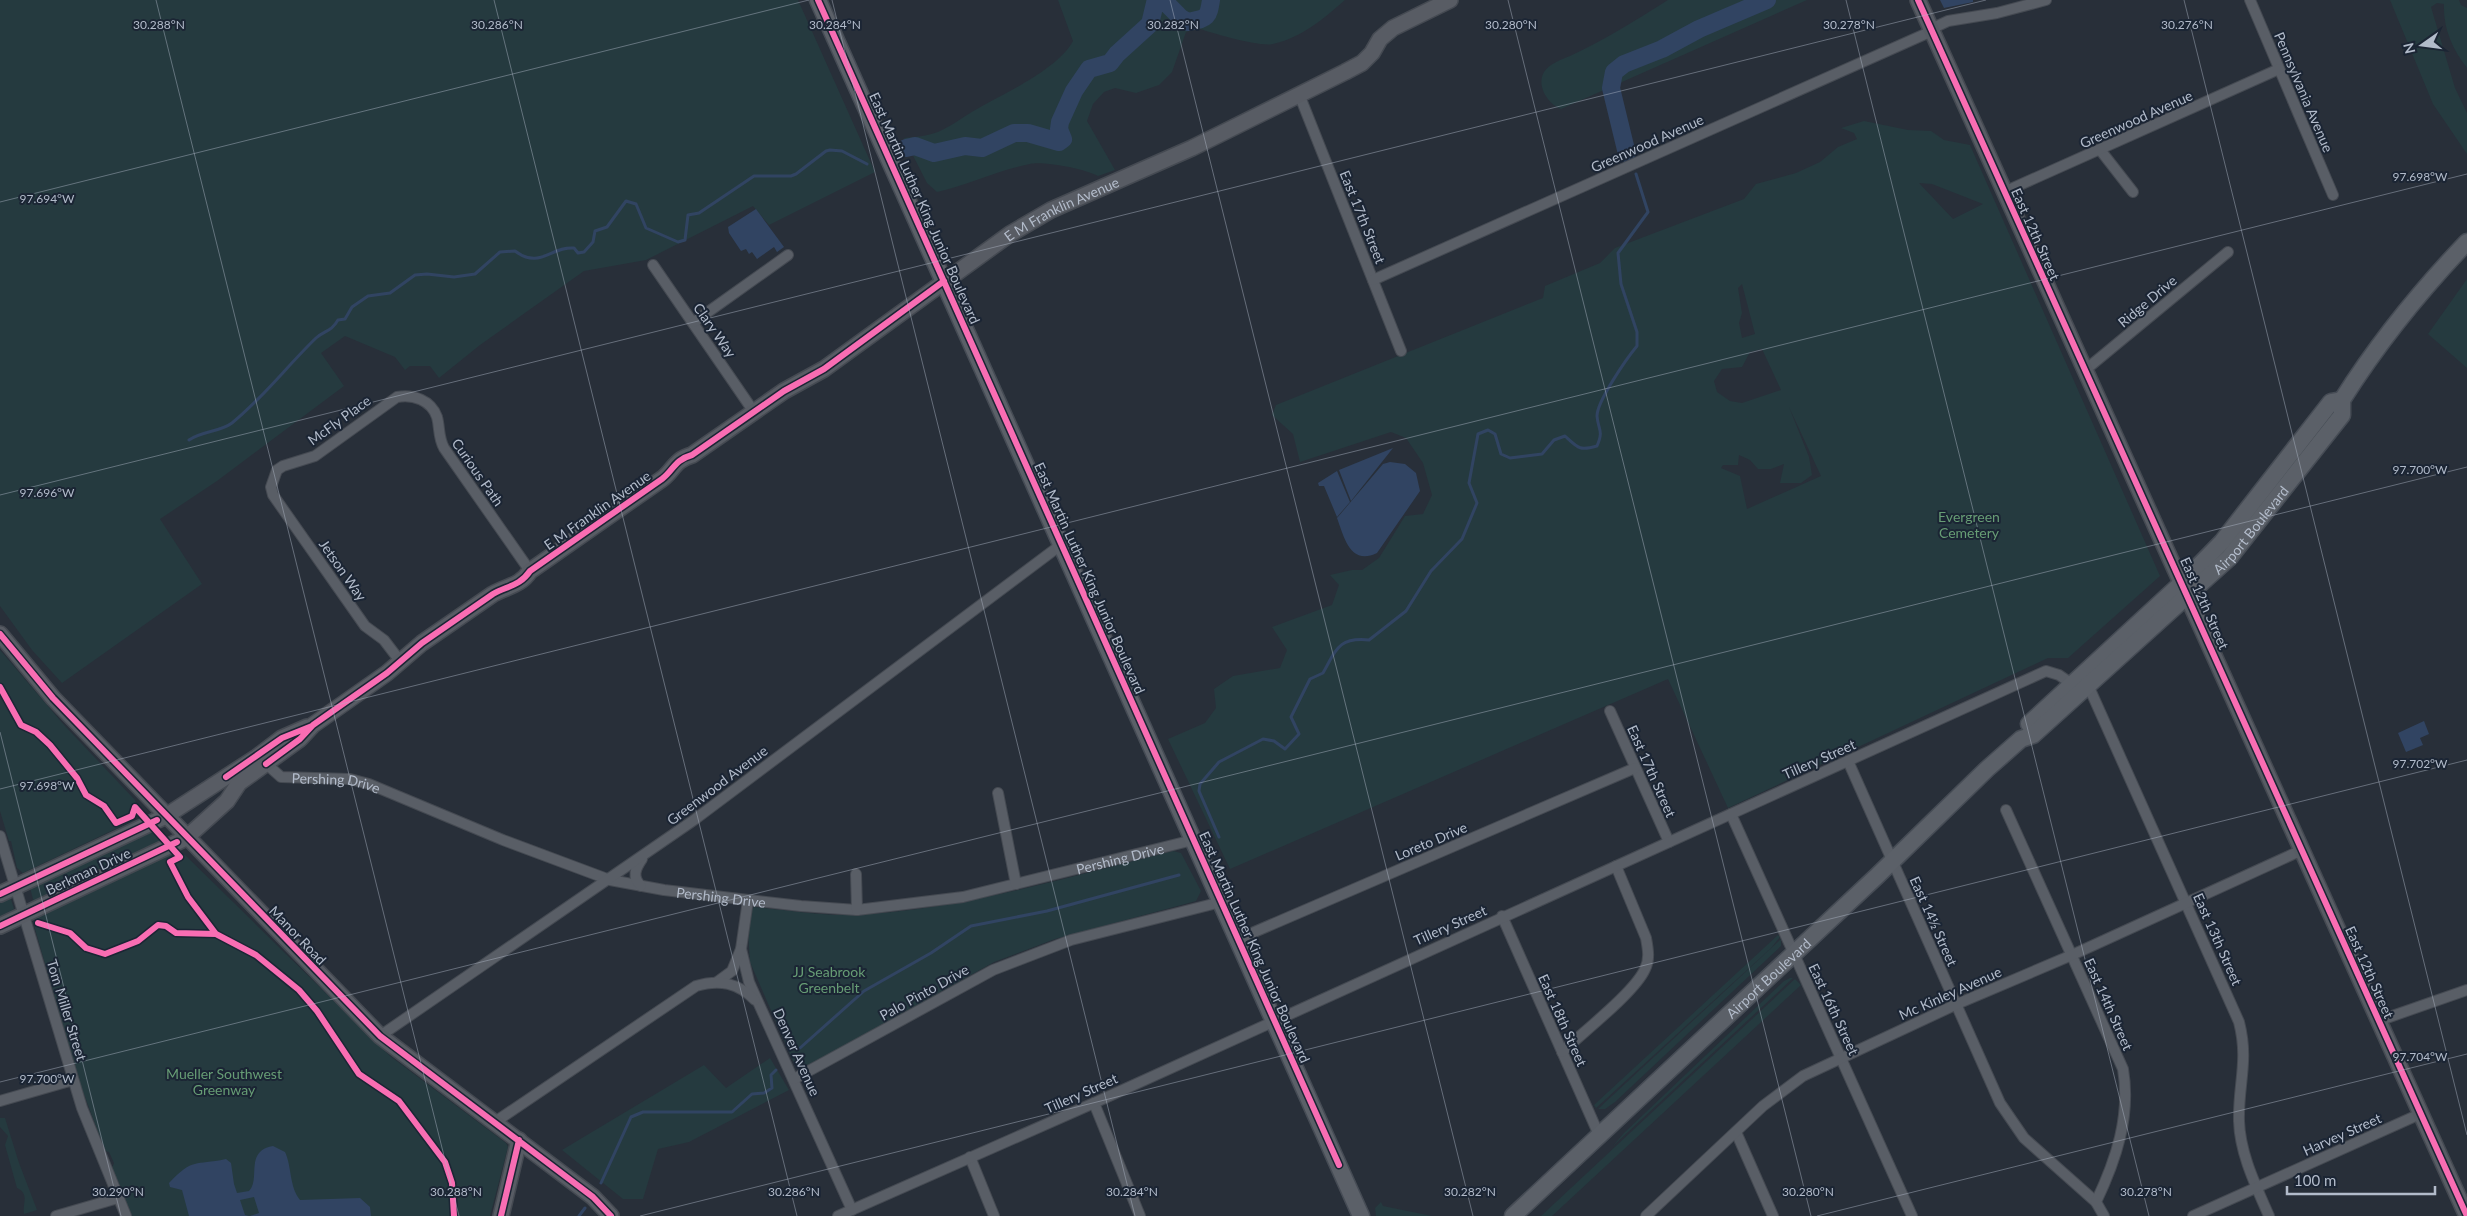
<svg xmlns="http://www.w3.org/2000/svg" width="2467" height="1216" viewBox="0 0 2467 1216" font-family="Lato,sans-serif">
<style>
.green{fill:#253a3f;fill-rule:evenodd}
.water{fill:#314462}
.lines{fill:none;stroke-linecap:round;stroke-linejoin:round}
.stream{stroke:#314462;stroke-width:3}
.river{stroke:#314462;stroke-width:18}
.street-casing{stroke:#454a52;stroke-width:12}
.secondary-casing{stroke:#454a52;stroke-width:18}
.primary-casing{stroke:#464c55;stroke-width:19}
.street{stroke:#595e66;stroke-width:10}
.secondary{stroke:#585c64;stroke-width:15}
.primary{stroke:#5b6068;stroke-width:16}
.cycleway-casing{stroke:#1b2534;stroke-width:9}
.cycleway{stroke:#f96db3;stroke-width:6}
.ticks{fill:none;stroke:#b2bbca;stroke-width:1;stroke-opacity:0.45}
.labels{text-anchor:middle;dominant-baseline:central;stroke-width:4;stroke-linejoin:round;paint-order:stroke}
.street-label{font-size:14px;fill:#b2bbca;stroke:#1b2534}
.park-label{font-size:14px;fill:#679d75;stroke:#1b2534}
.ticks-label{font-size:12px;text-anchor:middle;fill:#b2bbca;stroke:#1b2534;stroke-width:4;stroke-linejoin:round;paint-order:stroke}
</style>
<rect width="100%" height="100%" fill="#282f39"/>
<path class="green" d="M 0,0 L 798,0 L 875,172 L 769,225 L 753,206 L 646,260 L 584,271 L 480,345 L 439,378 L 430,366 L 410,366 L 405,370 L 395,357 L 345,336 L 321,353 L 344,386 L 217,481 L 160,519 L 202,584 L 62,683 L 32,650 L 0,606 Z
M 1058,0 L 1345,0 C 1323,19 1303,37 1273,44 C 1259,47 1212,33 1197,28 L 1186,32 L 1172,72 L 1159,85 L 1136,93 L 1115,88 L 1104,92 L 1093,104 L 1087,121 L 1115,170 L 1098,176 C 1085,169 1044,161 1030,164 C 998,170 968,185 937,192 L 927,183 L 904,138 C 915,137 927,136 938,132 C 952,126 964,116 977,109 C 1005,93 1058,69 1073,41 Z
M 1668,0 L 1807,0 L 1561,109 C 1548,104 1536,86 1544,72 C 1549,64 1562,59 1570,56 C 1605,40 1636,20 1668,0 Z
M 2390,0 L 2459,0 L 2461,5 L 2467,8 L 2467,68 C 2452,49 2443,28 2444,4 L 2437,3 L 2431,7 L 2455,88 L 2467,113 L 2467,154 L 2433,104 Z
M 1864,121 L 1908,130 L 1931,131 L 1944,140 L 1970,145 L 2160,576 L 2068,658 L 2048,658 L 1728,808 L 1668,679 L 1230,869 L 1168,739 L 1205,723 L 1216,708 L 1214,689 L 1233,676 L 1280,668 L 1287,650 L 1272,627 L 1332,605 L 1339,585 L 1330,575 L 1352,570 L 1362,570 L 1379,558 L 1405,516 L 1423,514 L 1432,495 L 1423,463 L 1406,438 L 1391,432 L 1300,462 L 1293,434 L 1272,415 L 1276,405 L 1543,298 L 1545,286 L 1600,263 L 1615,248 L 1744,199 L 1756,184 L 1796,173 L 1820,162 L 1838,147 L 1857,139 L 1854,133 L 1841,128 ZM 1919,183 L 1932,184 L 1983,204 L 1953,219 ZM 1742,284 L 1755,334 L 1742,338 L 1739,323 L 1742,313 L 1738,288 ZM 1762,349 L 1781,390 L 1742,403 L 1730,401 L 1717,392 L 1714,381 L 1722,369 L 1742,367 L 1750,352 ZM 1789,407 L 1821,476 L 1747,509 L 1740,476 L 1721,468 L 1723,465 L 1738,465 L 1739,455 L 1750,460 L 1758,469 L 1771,469 L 1784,464 L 1780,483 L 1801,483 L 1812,475 L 1809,457 Z
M 2467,279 L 2467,368 L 2428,334 Z
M 0,650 L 64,725 L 135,800 L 139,810 L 132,821 L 23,873 L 17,868 L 11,841 L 9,841 L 0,811 Z
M 157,827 L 163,836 L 160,841 L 86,875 L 68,890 L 35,906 L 30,888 Z
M 1173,851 L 1181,853 L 1201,891 L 1196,901 L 1055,939 L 994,962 L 808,1067 L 797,1067 L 793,1061 L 750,962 L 748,932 L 752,910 L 754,907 C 787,910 820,916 853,915 C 962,910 1067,877 1173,851 Z
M 180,852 L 185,855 L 390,1056 L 506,1143 L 508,1147 L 490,1216 L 132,1216 L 112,1168 L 114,1163 L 109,1152 L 105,1151 L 78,1078 L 33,922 L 38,917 L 172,854 Z
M 10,896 L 14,909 L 0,917 L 0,897 Z
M 1778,935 L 1780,937 L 1771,948 L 1596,1108 L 1594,1105 Z
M 1781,939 L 1781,946 L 1615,1102 L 1605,1109 L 1598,1109 Z
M 1790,978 L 1793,978 L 1613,1146 L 1624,1133 L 1784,981 Z
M 1795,979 L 1801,985 L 1552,1216 L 1541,1216 Z
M 770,1058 L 789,1090 L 689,1142 L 658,1149 L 643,1199 L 623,1199 L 562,1150 L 704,1065 L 726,1088 Z
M 0,1118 L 5,1118 L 19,1163 L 37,1210 L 24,1214 C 22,1204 30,1194 17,1188 L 5,1145 L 8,1136 L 0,1127 Z
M 1381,1202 L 1383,1206 L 1432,1216 L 1376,1216 L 1375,1208 Z"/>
<path class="water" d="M 1940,0 L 1973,0 L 1973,2 L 1944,8 Z
M 756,209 L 784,247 L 777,252 L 774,247 L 757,259 L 752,252 L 749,254 L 746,249 L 741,251 L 729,233 L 728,227 Z
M 1393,448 L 1351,501 L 1339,470 Z
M 1390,462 L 1405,464 L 1416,473 L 1420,491 L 1377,553 C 1350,566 1344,537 1337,518 L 1383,464 Z
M 1337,471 L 1350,502 L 1337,517 L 1324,486 L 1319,486 L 1318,483 Z
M 2424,721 L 2429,734 L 2420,738 L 2423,745 L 2406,752 L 2398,733 Z
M 273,1146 L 285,1152 C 292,1167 289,1186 300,1200 L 360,1198 L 370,1207 L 371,1216 L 250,1216 L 259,1213 L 254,1197 L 240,1200 L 245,1215 L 249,1216 L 189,1216 L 182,1190 L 170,1187 L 169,1183 C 194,1157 194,1166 226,1159 L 231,1163 L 234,1184 L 237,1193 L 249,1191 C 261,1179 244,1151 273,1146 Z"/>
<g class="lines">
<path class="stream" d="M 189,440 C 202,431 220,432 232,423 C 263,398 287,366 316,338 C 325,330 331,332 338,320 L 345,319 L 352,307 L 368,296 L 390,293 L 415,275 L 427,274 L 454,277 L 475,274 L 500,252 L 515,251 C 540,270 551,246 574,248 L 578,253 L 584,252 L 593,242 L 595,231 L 607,227 L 626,201 L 636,204 L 646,228 L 678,242 L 685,240 L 688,215 L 699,213 L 754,176 L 791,176 L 796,174 L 826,151 L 830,150 L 842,151 L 867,164
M 1219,837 L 1199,791 L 1200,784 L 1219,762 L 1263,739 L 1274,741 L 1285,749 L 1299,734 L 1291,717 L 1310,679 L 1323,673 C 1336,650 1338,637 1369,640 L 1406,611 L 1431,571 L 1462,539 L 1477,503 L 1469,483 L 1478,434 L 1488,430 L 1495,434 L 1501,454 L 1510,458 L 1542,454 L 1554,440 L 1565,436 C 1578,448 1579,451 1597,446 C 1604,430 1598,430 1597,416 C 1597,401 1627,358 1637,346 L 1637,332 L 1621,284 L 1618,253 L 1648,212 L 1636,174
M 800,1048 L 864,991 L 931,953 L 971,926 L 1047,911 L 1179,875
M 601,1183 L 631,1117 L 643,1112 L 732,1112 L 752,1094 L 764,1093 L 772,1088 L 771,1075 L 776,1070
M 579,1216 L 585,1208"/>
<path class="river" d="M 906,148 L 915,146 L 934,153 L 965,146 L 982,148 L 1014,133 L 1028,133 L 1059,142 L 1063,139 L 1059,129 L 1060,122 L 1074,91 L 1089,69 L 1110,63 L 1117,54 L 1150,24 L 1155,3 L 1164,1 L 1181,18 L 1188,22 C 1207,18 1208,19 1211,0
M 1627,154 L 1611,88 L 1614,72 L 1624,64 L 1662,49 L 1699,29 L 1767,0"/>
<g class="street-casing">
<g id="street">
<path d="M 2250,0 L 2333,195"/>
<path d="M 1931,29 L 1948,21 L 1997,13 L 2046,0"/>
<path d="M 1299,94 L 1401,351"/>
<path d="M 2101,151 L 2133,192"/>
<path d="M 2004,192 L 2279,69"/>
<path d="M 653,265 L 754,412"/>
<path d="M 1373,280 L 1932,31"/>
<path d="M 694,322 L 788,255"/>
<path d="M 2084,371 L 2228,252"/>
<path d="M 400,661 L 384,640 L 365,626 L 273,495 L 271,487 L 277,470 L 283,466 L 315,456 L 397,397 C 413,394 431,400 437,417 C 440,428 438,437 444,448 L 530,571"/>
<path d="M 2088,685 L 2239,1022 C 2249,1061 2238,1084 2239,1121 C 2240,1154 2256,1186 2269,1216"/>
<path d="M 1610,711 L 1669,842"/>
<path id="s1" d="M 262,760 L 281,777 L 350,779 L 369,784 L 503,840 L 610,880 L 664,890 L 801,906 L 857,910 L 963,897 L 1193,840"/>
<path d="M 1848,761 L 2000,1103 L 2024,1138 L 2096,1202"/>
<path d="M 998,793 L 1016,884"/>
<path d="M 2006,810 L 2123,1069 C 2131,1116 2116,1160 2096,1202 L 2104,1216"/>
<path d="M 1731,814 L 1912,1216"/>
<path d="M 0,836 L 82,1108 L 126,1216"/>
<path d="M 856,874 L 857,910"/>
<path d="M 641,886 C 632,877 635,869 642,859"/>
<path d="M 748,900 L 741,949 L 749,982 L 852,1210"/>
<path d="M 1502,916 L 1599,1135"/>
<path d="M 1238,939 L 1635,768"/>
<path d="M 717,982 L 732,971 L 741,949"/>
<path d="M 2378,1021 L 2467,990"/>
<path d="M 380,1036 L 694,820 L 1062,544"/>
<path d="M 1562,1052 C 1582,1033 1635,992 1645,969 C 1650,959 1648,949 1646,938 L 1616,866"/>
<path d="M 794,1079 L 993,970 L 1071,940 L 1221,902"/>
<path d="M 0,1101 L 73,1080"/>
<path d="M 1094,1103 L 1140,1216"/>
<path d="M 495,1122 L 696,986 C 720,979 738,983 755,1000"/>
<path d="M 1736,1132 L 1773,1216"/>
<path d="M 970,1157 L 994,1216"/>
<path d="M 56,1216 L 118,1198"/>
<path d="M 838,1216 L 1094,1103 L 2046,671 L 2059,675 L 2072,684"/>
<path d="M 1646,1216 L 1763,1106 L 1803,1076 L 1957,1004 L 2072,955 L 2302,850"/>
<path d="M 2193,1216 L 2420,1114"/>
</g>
</g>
<g class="secondary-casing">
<g id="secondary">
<path d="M 1918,0 L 2467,1216"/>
<path d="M 0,634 L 53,698 L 380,1036 L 593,1197 L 611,1216"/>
<path d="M 0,894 L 166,816 L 257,757 L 282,738 L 307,727"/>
<path id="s2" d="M 0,926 L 186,838 L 227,801 L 239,783 L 300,739 L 313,725 L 387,673 L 422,643 L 493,594 C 507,586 520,586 530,571 L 662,479 C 674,470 674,460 692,455 L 784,391 L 824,369 L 1010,234 L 1051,210 L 1192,148 L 1345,72 L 1362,63 L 1372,53 L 1380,39 L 1393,28 L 1450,0"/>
<path d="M 501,1216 L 519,1140"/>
</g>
</g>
<g class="primary-casing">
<g id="primary">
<path d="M 818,0 L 1361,1216"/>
<path d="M 2029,724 L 2183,582 L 2222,542 L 2331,402 L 2342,400"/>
<path id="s3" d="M 1513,1216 L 1877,876 L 1987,769 L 2021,739 L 2033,735 L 2229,558 L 2342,415 L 2342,400 C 2378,343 2421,290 2467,242"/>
</g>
</g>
<use href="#street" class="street"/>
<use href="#secondary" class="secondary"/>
<use href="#primary" class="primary"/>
<g class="cycleway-casing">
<path id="cycleway" d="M 818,0 L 1339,1165
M 1918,0 L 2467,1216
M 0,634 L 53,698 L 380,1036 L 593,1197 L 611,1216
M 0,687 L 21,725 L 36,732 L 50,745 L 77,778 L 86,795 L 104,806 L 116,823 L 132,816 L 135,807 L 180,857 L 170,862 L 188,897 L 216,934 L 256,955 L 299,990 L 317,1011 L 359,1074 L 399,1101 L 445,1162 L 452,1183 L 454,1216
M 266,764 L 300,739 L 313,725 L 387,673 L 422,643 L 493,594 C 507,586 520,586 530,571 L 662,479 C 674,470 674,460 692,455 L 784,391 L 824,369 L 944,281
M 226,777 L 282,738 L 312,726
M 0,894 L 157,820
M 38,923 L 70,933 L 86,948 L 105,954 L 138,941 L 158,925 L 166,926 L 176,933 L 216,934
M 0,926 L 177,842
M 501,1216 L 519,1140"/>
</g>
<use href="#cycleway" class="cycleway"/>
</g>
<path class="ticks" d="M 156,0 L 459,1216M 494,0 L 797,1216M 832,0 L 1135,1216M 1170,0 L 1473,1216M 1508,0 L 1811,1216M 1846,0 L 2149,1216M 2184,0 L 2467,1135M 0,202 L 809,0M 0,495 L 1986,0M 0,732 L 121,1216M 0,789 L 2467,174M 0,1082 L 2467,467M 640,1216 L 2467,760M 1817,1216 L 2467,1054"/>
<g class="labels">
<g class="street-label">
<text transform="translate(2304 92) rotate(67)">Pennsylvania Avenue</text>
<text transform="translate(2136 119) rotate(-24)">Greenwood Avenue</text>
<text transform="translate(1647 143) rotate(-24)">Greenwood Avenue</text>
<text transform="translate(925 208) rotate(66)">East Martin Luther King Junior Boulevard</text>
<text stroke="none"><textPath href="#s2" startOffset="1289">E M Franklin Avenue</textPath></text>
<text transform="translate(1363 217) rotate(68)">East 17th Street</text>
<text transform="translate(2036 234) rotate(66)">East 12th Street</text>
<text transform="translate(2147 301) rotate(-40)">Ridge Drive</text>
<text transform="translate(715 330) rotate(55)">Clary Way</text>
<text transform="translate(339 420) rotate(-36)">McFly Place</text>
<text transform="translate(478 472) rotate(55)">Curious Path</text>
<text transform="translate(597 510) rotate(-35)">E M Franklin Avenue</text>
<text stroke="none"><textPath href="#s3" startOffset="1009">Airport Boulevard</textPath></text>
<text transform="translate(343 570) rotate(55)">Jetson Way</text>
<text transform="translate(1090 578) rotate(66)">East Martin Luther King Junior Boulevard</text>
<text transform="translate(2205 603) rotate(66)">East 12th Street</text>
<text transform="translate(1819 759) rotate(-24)">Tillery Street</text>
<text transform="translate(1652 771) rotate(66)">East 17th Street</text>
<text stroke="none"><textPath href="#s1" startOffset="81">Pershing Drive</textPath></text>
<text transform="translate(717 785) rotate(-37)">Greenwood Avenue</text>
<text transform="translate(1431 841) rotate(-23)">Loreto Drive</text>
<text stroke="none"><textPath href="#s1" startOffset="891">Pershing Drive</textPath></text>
<text transform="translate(88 871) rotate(-25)">Berkman Drive</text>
<text stroke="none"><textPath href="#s1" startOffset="486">Pershing Drive</textPath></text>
<text transform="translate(1934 921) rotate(66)">East 14½ Street</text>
<text transform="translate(1450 925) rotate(-24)">Tillery Street</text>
<text transform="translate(298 935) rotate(46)">Manor Road</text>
<text transform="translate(2218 939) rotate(66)">East 13th Street</text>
<text transform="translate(1255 947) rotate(66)">East Martin Luther King Junior Boulevard</text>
<text transform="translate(2370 972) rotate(66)">East 12th Street</text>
<text stroke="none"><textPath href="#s3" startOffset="349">Airport Boulevard</textPath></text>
<text transform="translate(924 992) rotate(-29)">Palo Pinto Drive</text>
<text transform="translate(1950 993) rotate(-24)">Mc Kinley Avenue</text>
<text transform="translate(2109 1004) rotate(66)">East 14th Street</text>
<text transform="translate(1834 1009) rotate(65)">East 16th Street</text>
<text transform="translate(67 1010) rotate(73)">Tom Miller Street</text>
<text transform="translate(1563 1020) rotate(66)">East 18th Street</text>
<text transform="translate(797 1052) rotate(66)">Denver Avenue</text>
<text transform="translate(1081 1093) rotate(-24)">Tillery Street</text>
<text transform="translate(2342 1134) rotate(-24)">Harvey Street</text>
</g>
<g class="park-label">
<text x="1969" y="516">Evergreen<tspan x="1969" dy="16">Cemetery</tspan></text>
<text x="829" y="971">JJ Seabrook<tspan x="829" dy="16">Greenbelt</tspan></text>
<text x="224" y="1073">Mueller Southwest<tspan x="224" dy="16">Greenway</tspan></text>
</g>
</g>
<g class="ticks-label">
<text x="159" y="29">30.288°N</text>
<text x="497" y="29">30.286°N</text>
<text x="835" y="29">30.284°N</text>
<text x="1173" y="29">30.282°N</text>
<text x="1511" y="29">30.280°N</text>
<text x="1849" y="29">30.278°N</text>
<text x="2187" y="29">30.276°N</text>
<text x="2420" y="181">97.698°W</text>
<text x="47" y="203">97.694°W</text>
<text x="2420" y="474">97.700°W</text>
<text x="47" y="497">97.696°W</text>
<text x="2420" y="768">97.702°W</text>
<text x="47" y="790">97.698°W</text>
<text x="2420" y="1061">97.704°W</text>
<text x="47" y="1083">97.700°W</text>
<text x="118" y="1196">30.290°N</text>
<text x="456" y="1196">30.288°N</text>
<text x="794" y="1196">30.286°N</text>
<text x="1132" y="1196">30.284°N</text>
<text x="1470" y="1196">30.282°N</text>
<text x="1808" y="1196">30.280°N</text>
<text x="2146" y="1196">30.278°N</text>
</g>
<g transform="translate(2422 45) rotate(256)" stroke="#1b2534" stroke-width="4" paint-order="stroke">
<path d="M0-4L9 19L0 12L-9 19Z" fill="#b2bbca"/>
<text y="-8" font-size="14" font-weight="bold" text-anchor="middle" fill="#b2bbca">N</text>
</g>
<path d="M2287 1186v8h148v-8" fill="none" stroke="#b2bbca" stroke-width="2.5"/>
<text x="2294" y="1186" font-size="15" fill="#b2bbca" stroke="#1b2534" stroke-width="4" paint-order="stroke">100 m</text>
</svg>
